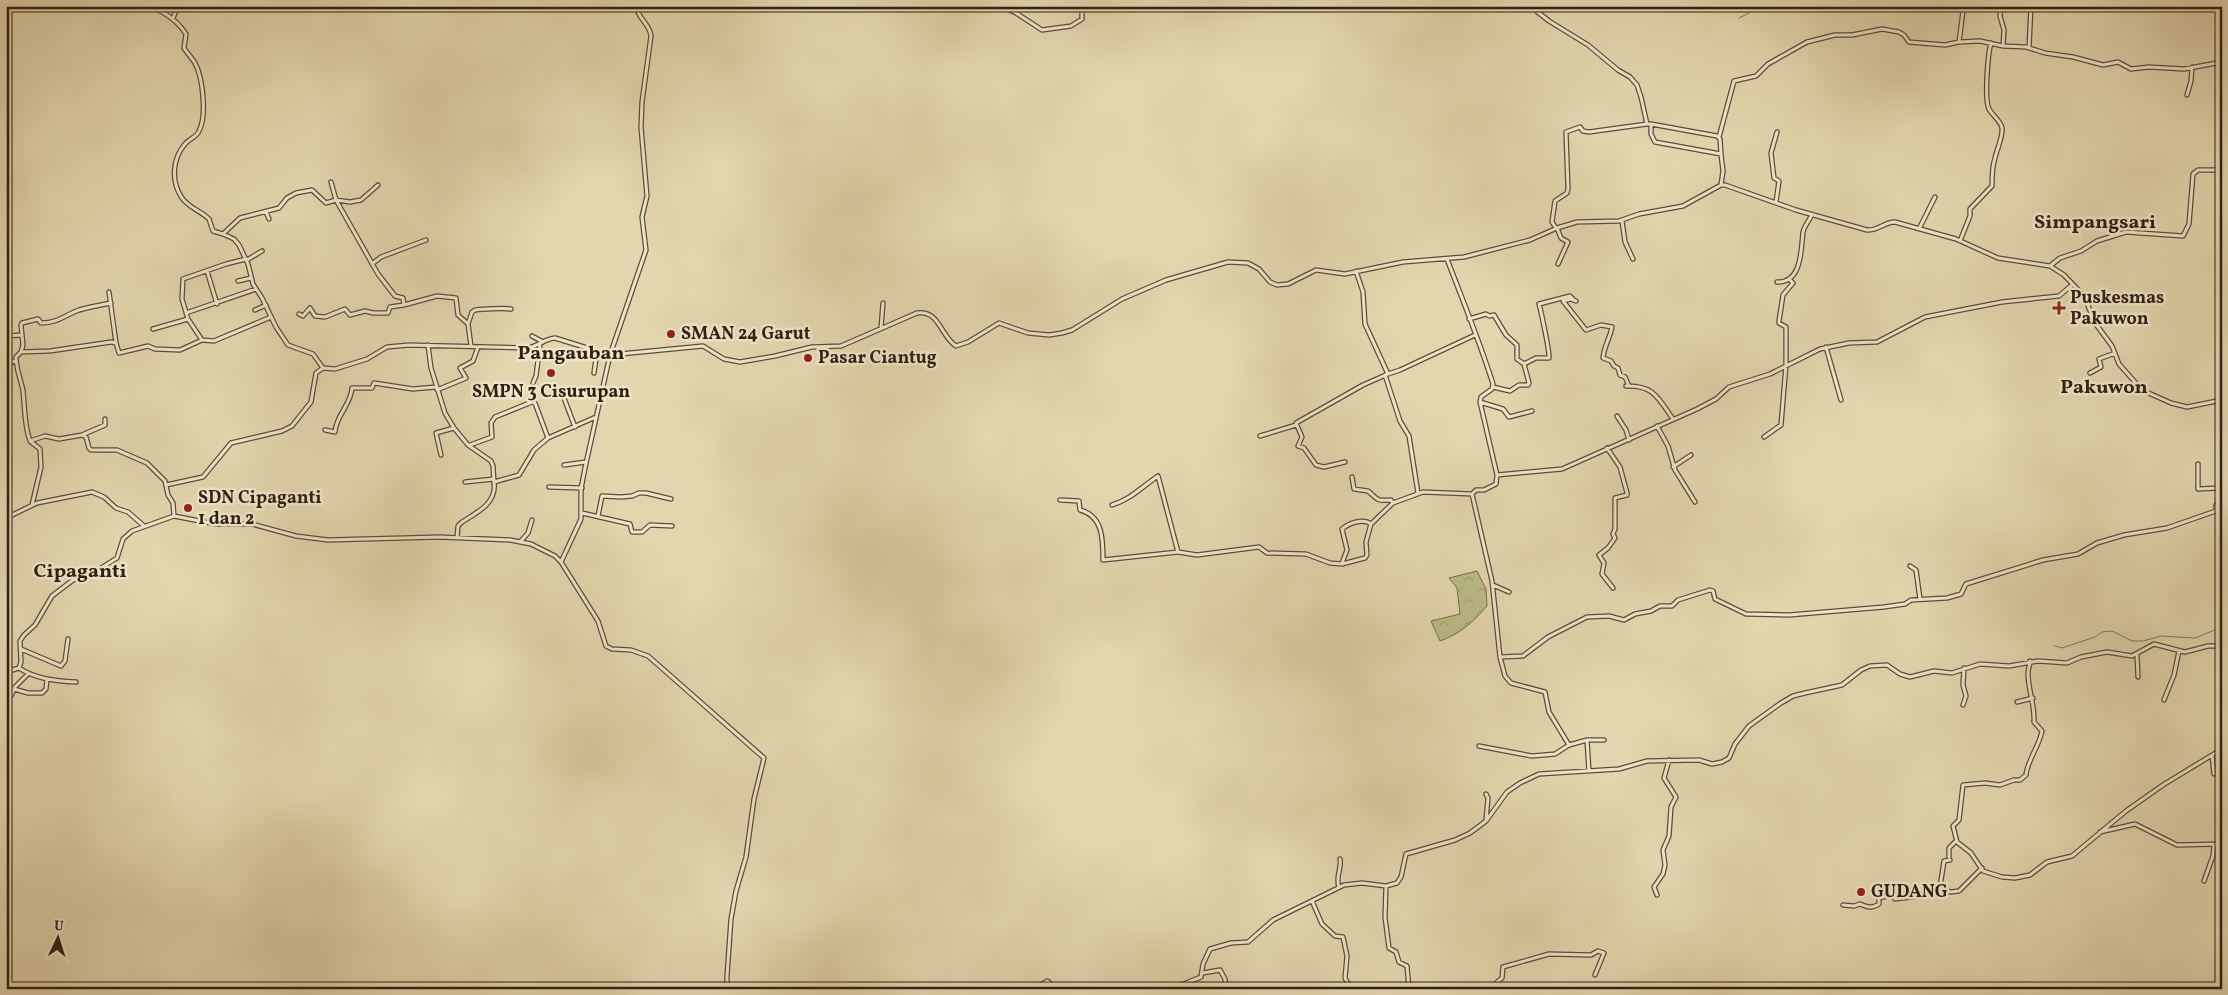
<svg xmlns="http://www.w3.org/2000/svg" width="2228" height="995" viewBox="0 0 2228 995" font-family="Vollkorn,serif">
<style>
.forest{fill:url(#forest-crowns);stroke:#746e4b}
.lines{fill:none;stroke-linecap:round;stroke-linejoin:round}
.stream{stroke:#6c7c6d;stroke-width:1}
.street-casing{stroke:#5c4d38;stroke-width:5.5}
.street{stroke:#ede4ca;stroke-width:3}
.poi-dot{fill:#8f2418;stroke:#ede4ca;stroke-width:2}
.labels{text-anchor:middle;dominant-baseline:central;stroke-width:5;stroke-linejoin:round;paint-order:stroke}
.poi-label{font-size:18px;font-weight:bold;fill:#2f2011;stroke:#ede4ca;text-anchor:start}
.quarter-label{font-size:20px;font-weight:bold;fill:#2f2011;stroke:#ede4ca}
</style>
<defs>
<pattern id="forest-crowns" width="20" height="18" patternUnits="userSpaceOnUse" patternTransform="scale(1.25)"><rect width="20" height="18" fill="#babb85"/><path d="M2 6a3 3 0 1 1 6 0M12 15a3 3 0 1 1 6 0" fill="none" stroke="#a0a072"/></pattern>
</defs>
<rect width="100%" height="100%" fill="#e3d5ae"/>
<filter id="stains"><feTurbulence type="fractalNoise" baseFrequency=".004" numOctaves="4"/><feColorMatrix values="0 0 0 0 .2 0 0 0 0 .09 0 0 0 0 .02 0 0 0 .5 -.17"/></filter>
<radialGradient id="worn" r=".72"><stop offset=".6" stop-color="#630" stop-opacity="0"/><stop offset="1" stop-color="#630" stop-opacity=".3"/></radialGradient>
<path class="forest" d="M 1477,571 L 1486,589 L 1487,606 C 1473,622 1460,634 1440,641 L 1431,621 L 1460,614 L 1457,588 L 1449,578 Z"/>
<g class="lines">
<path class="stream" d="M 1739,18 L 1749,13 L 1754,6
M 2055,646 L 2062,648 L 2095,637 L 2102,632 L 2112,631 L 2132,641 L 2143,641 L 2161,636 L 2195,638 L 2222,627"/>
<g class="street-casing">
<path id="street" d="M 149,6 C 165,12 177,20 186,34 L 184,48 C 187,53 192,58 195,63 C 203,78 207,116 199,131 C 197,137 189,139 185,144 C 172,159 171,182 182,198 C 189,208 201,211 209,219 L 213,231 L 223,234 L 240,218 L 279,208 L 287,198 L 296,193 L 312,190 L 326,203 L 336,200 L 378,274 L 395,296 L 403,298 L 404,305 L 437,296 L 456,298 L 458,315 L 468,324 L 471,346
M 636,6 C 638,19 650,24 651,36 L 642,102 L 641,127 L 647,196 L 642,217 L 646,250 L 610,355 L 585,468 L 581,489 L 581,519 L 561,562 L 598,621 L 606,646 L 612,649 L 631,650 L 648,656 L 764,758 L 754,799 L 746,857 L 736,891 L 731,919 L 727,976 L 727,982 L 731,989
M 1000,6 L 1016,13 L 1042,30 L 1071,26 L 1082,19 L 1082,6
M 1530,6 L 1549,21 L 1588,45 L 1618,70 L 1630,77 L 1637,85 L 1641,97 L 1647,124 L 1651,124 L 1651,134 L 1655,142 L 1721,154 L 1723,171 L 1721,185
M 1961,6 L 1963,11 L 1959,42 L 1980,41 L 2003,46 L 2004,30 L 2000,16 L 2001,6
M 173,18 L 178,6
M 2003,46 L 2026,47 L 2045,53 L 2073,57 L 2103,65 L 2118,62 L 2131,69 L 2149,67 L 2184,69 L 2222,62
M 2029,48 L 2031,6
M 2187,95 L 2191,81 L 2192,67
M 1651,124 L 1717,136 L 1720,139 L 1721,154
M 1719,137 L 1734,81 L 1756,76 L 1768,64 L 1807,42 L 1835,35 L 1852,35 L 1882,29 L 1899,32 L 1904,35 L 1909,42 L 1945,45 L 1959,42
M 331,182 L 336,200 L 350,202 L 361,200 L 378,185
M 1776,202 L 1779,181 L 1774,178 L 1771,153 L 1777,132
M 266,212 L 269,219
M 1622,221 L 1625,242 L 1633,259
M 1556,228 L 1552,222 L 1555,201 L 1567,193 L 1568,189 L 1566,132 L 1580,127 L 1583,131 L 1589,132 L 1647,124
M 1557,228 L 1561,238 L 1568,242 L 1558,264
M 1919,229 L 1935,197
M 223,234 L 234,239 L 239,245 L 248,264 L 253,284 L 262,298 L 276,327 L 288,345 L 313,354 L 323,368
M 1960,241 L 1970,216 L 1970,209 L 1992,186 C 1992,176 1992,167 1995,158 C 1997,149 2003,137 2002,128 C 2001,121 1992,115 1989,109 C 1984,99 1988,53 1991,43
M 1447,259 C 1463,301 1480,342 1493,384 L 1492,389 L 1481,397 L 1480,402 L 1497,475 L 1562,469 L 1697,409 L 1716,399 L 1729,387 L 1770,374 L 1820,349 L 1849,343 L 1877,342 L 1925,317 L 2002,302 L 2059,296 L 2072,285
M 247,260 L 262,251
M 372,264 L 381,257 L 426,240
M 2050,266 L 2060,258 L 2081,251 L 2097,241 L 2126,232 L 2183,236 L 2189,224 L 2193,174 L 2198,170 L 2222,170
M 207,271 L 217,304
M 238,281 L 251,278
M 1777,282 C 1802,283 1801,250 1803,232 C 1804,226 1810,220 1812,214
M 109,292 L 116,343
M 1576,301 L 1571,299 L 1563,301 L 1586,330 L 1601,325 L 1612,327 C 1610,338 1604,346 1603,358 L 1611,361 L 1614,366 L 1618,368 L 1620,375 L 1625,377 L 1629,386
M 255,310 L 266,305
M 186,313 L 256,289
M 299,314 L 303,316 L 310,308 L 315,316 L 325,317 L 345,309 L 350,315 L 365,311 L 373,313 L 388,313 L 390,307 L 404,305
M 188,319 L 182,299 L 183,279 L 226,264 L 246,259
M 1469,319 L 1486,314 L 1489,316 L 1494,315 L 1506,335 L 1517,345 L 1517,359 L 1524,364 L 1529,383 L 1528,385 L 1519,385 L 1510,391 L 1493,387
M 468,324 L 472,312 L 475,310 C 483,309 504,308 511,309
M 881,328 L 883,303
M 153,329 L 188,319 L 202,340
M 22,335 L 21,325 L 22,323 L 38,319 L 41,323 C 58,323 65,315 79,310 C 89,307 100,305 111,303
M 6,336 L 22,335 L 23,345 L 21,352
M 532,336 L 543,342
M 428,345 L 431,368 L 445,413 L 454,428 L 468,445 L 491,461 L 493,466 L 494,482 L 519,475 L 534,450 L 548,438 L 596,417
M 1826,347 L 1841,400
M 6,363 L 16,361
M 1524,364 L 1536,358 L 1549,358 C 1550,353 1541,311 1539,304 L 1570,296 L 1573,299
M 594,373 L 597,352
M 2090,373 L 2101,367 L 2099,359 L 2115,353
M 1388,374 L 1400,370 L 1475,335
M 1385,375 L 1400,421 L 1409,436 L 1418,493
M 533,383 L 536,376 L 540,345
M 1626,386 C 1654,385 1658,398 1673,419
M 437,390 L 466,378 L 460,368 L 473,361 L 478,347
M 562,393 L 575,427
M 551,395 L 580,390
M 1480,402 L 1503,409 L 1509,417 L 1532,411
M 1617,416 L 1626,430 L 1629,440
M 1657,426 L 1668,446 L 1675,470 L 1695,502
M 325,430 L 335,432 C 336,415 351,405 352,388 L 372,388 L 374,383 L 413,389 L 436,387
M 82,435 L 105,425 L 105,419
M 1260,436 L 1296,425
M 1764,437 L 1781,425 L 1786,365 L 1786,327 L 1779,323 L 1779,321 L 1783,295 L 1793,283 L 1789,279
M 30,441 L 40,449 L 41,467 L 32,505
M 470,445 L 492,437 L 491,423 L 495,417 L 532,402 L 535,403 L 548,438
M 1607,448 L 1620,467 L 1627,493 L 1627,495 L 1615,498 L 1615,529 L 1613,534 L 1615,538 L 1608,548 L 1599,555 L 1604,563 L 1602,574 L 1613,588
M 441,455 L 436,433 L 454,428
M 1345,462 L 1324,467 L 1316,465 L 1304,448 L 1298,446 L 1302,437 L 1296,423 L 1363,385 L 1388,374 L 1365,324 L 1363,292 L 1356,271
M 564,465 L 586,462
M 1673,467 L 1691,455
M 1497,475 L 1496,484 L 1484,490 L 1476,490 L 1472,494 L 1492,581 L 1500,657 L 1505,676 L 1511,683 L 1545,692 L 1549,712 L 1569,745 L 1587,740 L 1589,771
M 1352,477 L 1354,489 L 1368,491 C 1379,500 1375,501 1391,500 L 1393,503
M 465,482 L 494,479
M 166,485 L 203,477 L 231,443 L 282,431 L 292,426 L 311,402 L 316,373 L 323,368 L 335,369 L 367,359 L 387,347 L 409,345 L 529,348 C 539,345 545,339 555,338 L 610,355 L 703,346 L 724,359 L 740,362 L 775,356 L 812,347 L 841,346 L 917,313 C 940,310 940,336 956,346 L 968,342 L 999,323 L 1028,333 L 1049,335 L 1062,333 L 1072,330 L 1122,299 L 1166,280 L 1228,262 L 1248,263 L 1259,269 L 1270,282 L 1277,285 L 1288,284 L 1316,270 L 1345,274 L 1403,262 L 1464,257 L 1530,240 L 1557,228 L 1577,222 L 1619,221 L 1639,214 L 1683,206 L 1721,185 L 1725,185 L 1796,210 L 1867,230 C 1878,231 1884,222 1895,222 L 1956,239 L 1998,258 L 2050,266 L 2064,275 L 2084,296 L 2095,323 L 2112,346 L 2119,364 L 2142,390 L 2171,403 L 2187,407 L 2222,400
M 549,487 L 582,488
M 1060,500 L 1079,501 L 1080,510 C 1103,516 1103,539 1103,560 L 1178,552 L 1197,555 L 1259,547 L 1267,553 L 1306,554 L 1330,563 L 1342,564 L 1365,558 L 1367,555 L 1366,542 L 1371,524 L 1393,503 L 1423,492 L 1472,494
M 1112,505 C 1130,500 1143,486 1158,476 L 1178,552
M 582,513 L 630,524 L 632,532 L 642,532 L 650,525 L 672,526
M 174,516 L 173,503 L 168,495 L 165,481 L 147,463 L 117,450 L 91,450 L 89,448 L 86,437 L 82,435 L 59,439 L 45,436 L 30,441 C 24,425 25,408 23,391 C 21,379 16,370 16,357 L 21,352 L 50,351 L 111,342 L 116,343 L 119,353 L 148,346 L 155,349 L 180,350 L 202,340 L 214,341 L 271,317
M 598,516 L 602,496 L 621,497 L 632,496 L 639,493 L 646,493 L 671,499
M 6,518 L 37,503 L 92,492 L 104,497 L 116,508 L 128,512 L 144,526
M 457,538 L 458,526 L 462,522 C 478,512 497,503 494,482
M 521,541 L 528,533 L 532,520
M 1342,563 L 1347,550 L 1342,529 C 1349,523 1363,518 1371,524
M 1910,566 L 1916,570 L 1920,599
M 1493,585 L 1509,592
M 21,649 L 61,666 L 65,661 L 68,639
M 2137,655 L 2138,677
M 1500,657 L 1523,656 L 1548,637 L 1587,617 L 1609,616 L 1624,620 L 1635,614 L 1651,611 L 1660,606 L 1672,606 L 1678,600 L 1710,590 L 1713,591 L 1715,599 L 1746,614 L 1789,615 L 1884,607 L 1905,604 L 1911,600 L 1947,598 L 1961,594 L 1966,584 L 2043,560 L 2078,554 L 2097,543 L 2124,535 L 2167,528 L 2213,512 L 2216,511 L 2216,505 L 2220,502 L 2220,488 L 2198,489 L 2198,464
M 2030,661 C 2030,666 2028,669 2028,673 C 2028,690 2035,705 2034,722 L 2042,731 C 2039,747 2027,761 2026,775 L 2020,780 L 2014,780 L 2000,785 L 1985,783 L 1963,785 L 1959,820 L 1953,826 L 1957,842 L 1971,853 L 1983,871 L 2002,877 L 2015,878 L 2030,875 L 2047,862 L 2072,856 L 2126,811 L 2163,785 L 2222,749
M 19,668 C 36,679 55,681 76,682
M 6,672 L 19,668 L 21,662 L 20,641 L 24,635 L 35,625 L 52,596 L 73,580 L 90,575 L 117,558 L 123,539 L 132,531 L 174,516 L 215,524 L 252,524 L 296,536 L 328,540 L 439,537 L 510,540 L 531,544 L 555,556 L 561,562
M 14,689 L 28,693 L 42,693 L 46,689 L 47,679
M 11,696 L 15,687 L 28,674
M 2164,700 L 2174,675 L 2179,651
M 2017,702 L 2033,698
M 1963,705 L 1966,696 L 1963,685 L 1964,668
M 1587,740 L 1604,740
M 1479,746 L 1532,756 L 1555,754 L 1569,745
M 2212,755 L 2214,774
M 1486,820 L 1488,798 L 1486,794
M 2100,832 L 2135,824 L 2177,845 L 2222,844
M 1949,857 L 1949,848 L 1956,841
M 2204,881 L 2213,856 L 2214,845
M 1386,886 L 1385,917 L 1389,948 L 1396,952 L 1399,962 L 1407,966 L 1409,989
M 1339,887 C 1335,876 1342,870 1340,859
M 1940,887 L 1944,861 L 1950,860
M 1657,895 L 1654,887 L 1663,874 L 1665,865 L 1663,850 L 1669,836 L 1671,807 L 1676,797 L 1664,778 L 1669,760
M 1312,901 L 1322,924 L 1335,936 L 1343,937 L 1347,956 L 1345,978 L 1351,989
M 1843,905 L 1854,906 L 1860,904 C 1868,907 1871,909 1879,904 L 1879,898 L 1891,895 L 1895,899 L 1919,896 L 1926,890 L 1936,889 L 1940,887 L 1950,892 L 1959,891 L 1982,868
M 1203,973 L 1220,970 L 1225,979 L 1226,989
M 997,987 L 997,989
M 1034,989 L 1047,981 L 1049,982 L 1051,989
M 1171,989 L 1201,977 L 1203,964 L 1210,949 L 1231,943 L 1248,942 L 1273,920 L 1344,885 L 1362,883 L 1386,886 L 1397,883 L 1401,877 L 1406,854 L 1455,840 L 1470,833 L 1486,821 L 1507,792 L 1520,783 L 1539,774 L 1619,769 L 1647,761 L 1699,760 L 1712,764 L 1722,762 L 1729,758 L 1735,744 L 1749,726 L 1781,703 L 1793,696 L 1805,693 L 1842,685 L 1861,670 L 1870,666 L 1887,665 L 1900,674 L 1910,677 L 1934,671 L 1952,673 L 1980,664 L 2009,666 L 2038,661 L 2067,663 L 2081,657 L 2107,652 L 2132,656 L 2154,644 L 2185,652 L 2208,646 L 2222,646
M 1498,989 L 1496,983 L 1502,978 L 1503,967 L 1549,954 L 1591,955 L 1598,951 L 1604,953 L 1595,975"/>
</g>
<use href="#street" class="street"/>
</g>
<g class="poi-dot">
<path d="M2056.5 300.5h5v5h5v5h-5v5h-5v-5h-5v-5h5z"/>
<circle cx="671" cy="334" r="5"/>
<circle cx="808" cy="358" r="5"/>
<circle cx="551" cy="373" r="5"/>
<circle cx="188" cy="508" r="5"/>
<circle cx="1861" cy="892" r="5"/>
</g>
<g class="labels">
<g class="poi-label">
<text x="2070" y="298">Puskesmas<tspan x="2070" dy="21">Pakuwon</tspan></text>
<text x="681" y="334">SMAN 24 Garut</text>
<text x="818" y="358">Pasar Ciantug</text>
<text x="551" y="392" text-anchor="middle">SMPN 3 Cisurupan</text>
<text x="198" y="498">SDN Cipaganti<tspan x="198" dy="21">1 dan 2</tspan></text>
<text x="1871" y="892">GUDANG</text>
</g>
<g class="quarter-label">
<text x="2095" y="223">Simpangsari</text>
<text x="571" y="354">Pangauban</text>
<text x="2104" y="388">Pakuwon</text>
<text x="80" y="572">Cipaganti</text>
</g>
</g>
<rect width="2228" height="995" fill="none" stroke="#e3d5ae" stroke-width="25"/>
<rect x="8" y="8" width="2213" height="980" fill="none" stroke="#2f2011" stroke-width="2.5"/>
<rect x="12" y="12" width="2203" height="970" fill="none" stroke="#2f2011"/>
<g transform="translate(58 938) rotate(4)" stroke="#ede4ca" stroke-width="4" paint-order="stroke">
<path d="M0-4L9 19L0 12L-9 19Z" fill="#2f2011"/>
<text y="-8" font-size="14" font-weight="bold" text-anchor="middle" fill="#2f2011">U</text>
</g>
<rect width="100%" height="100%" filter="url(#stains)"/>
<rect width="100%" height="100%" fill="url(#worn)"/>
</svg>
